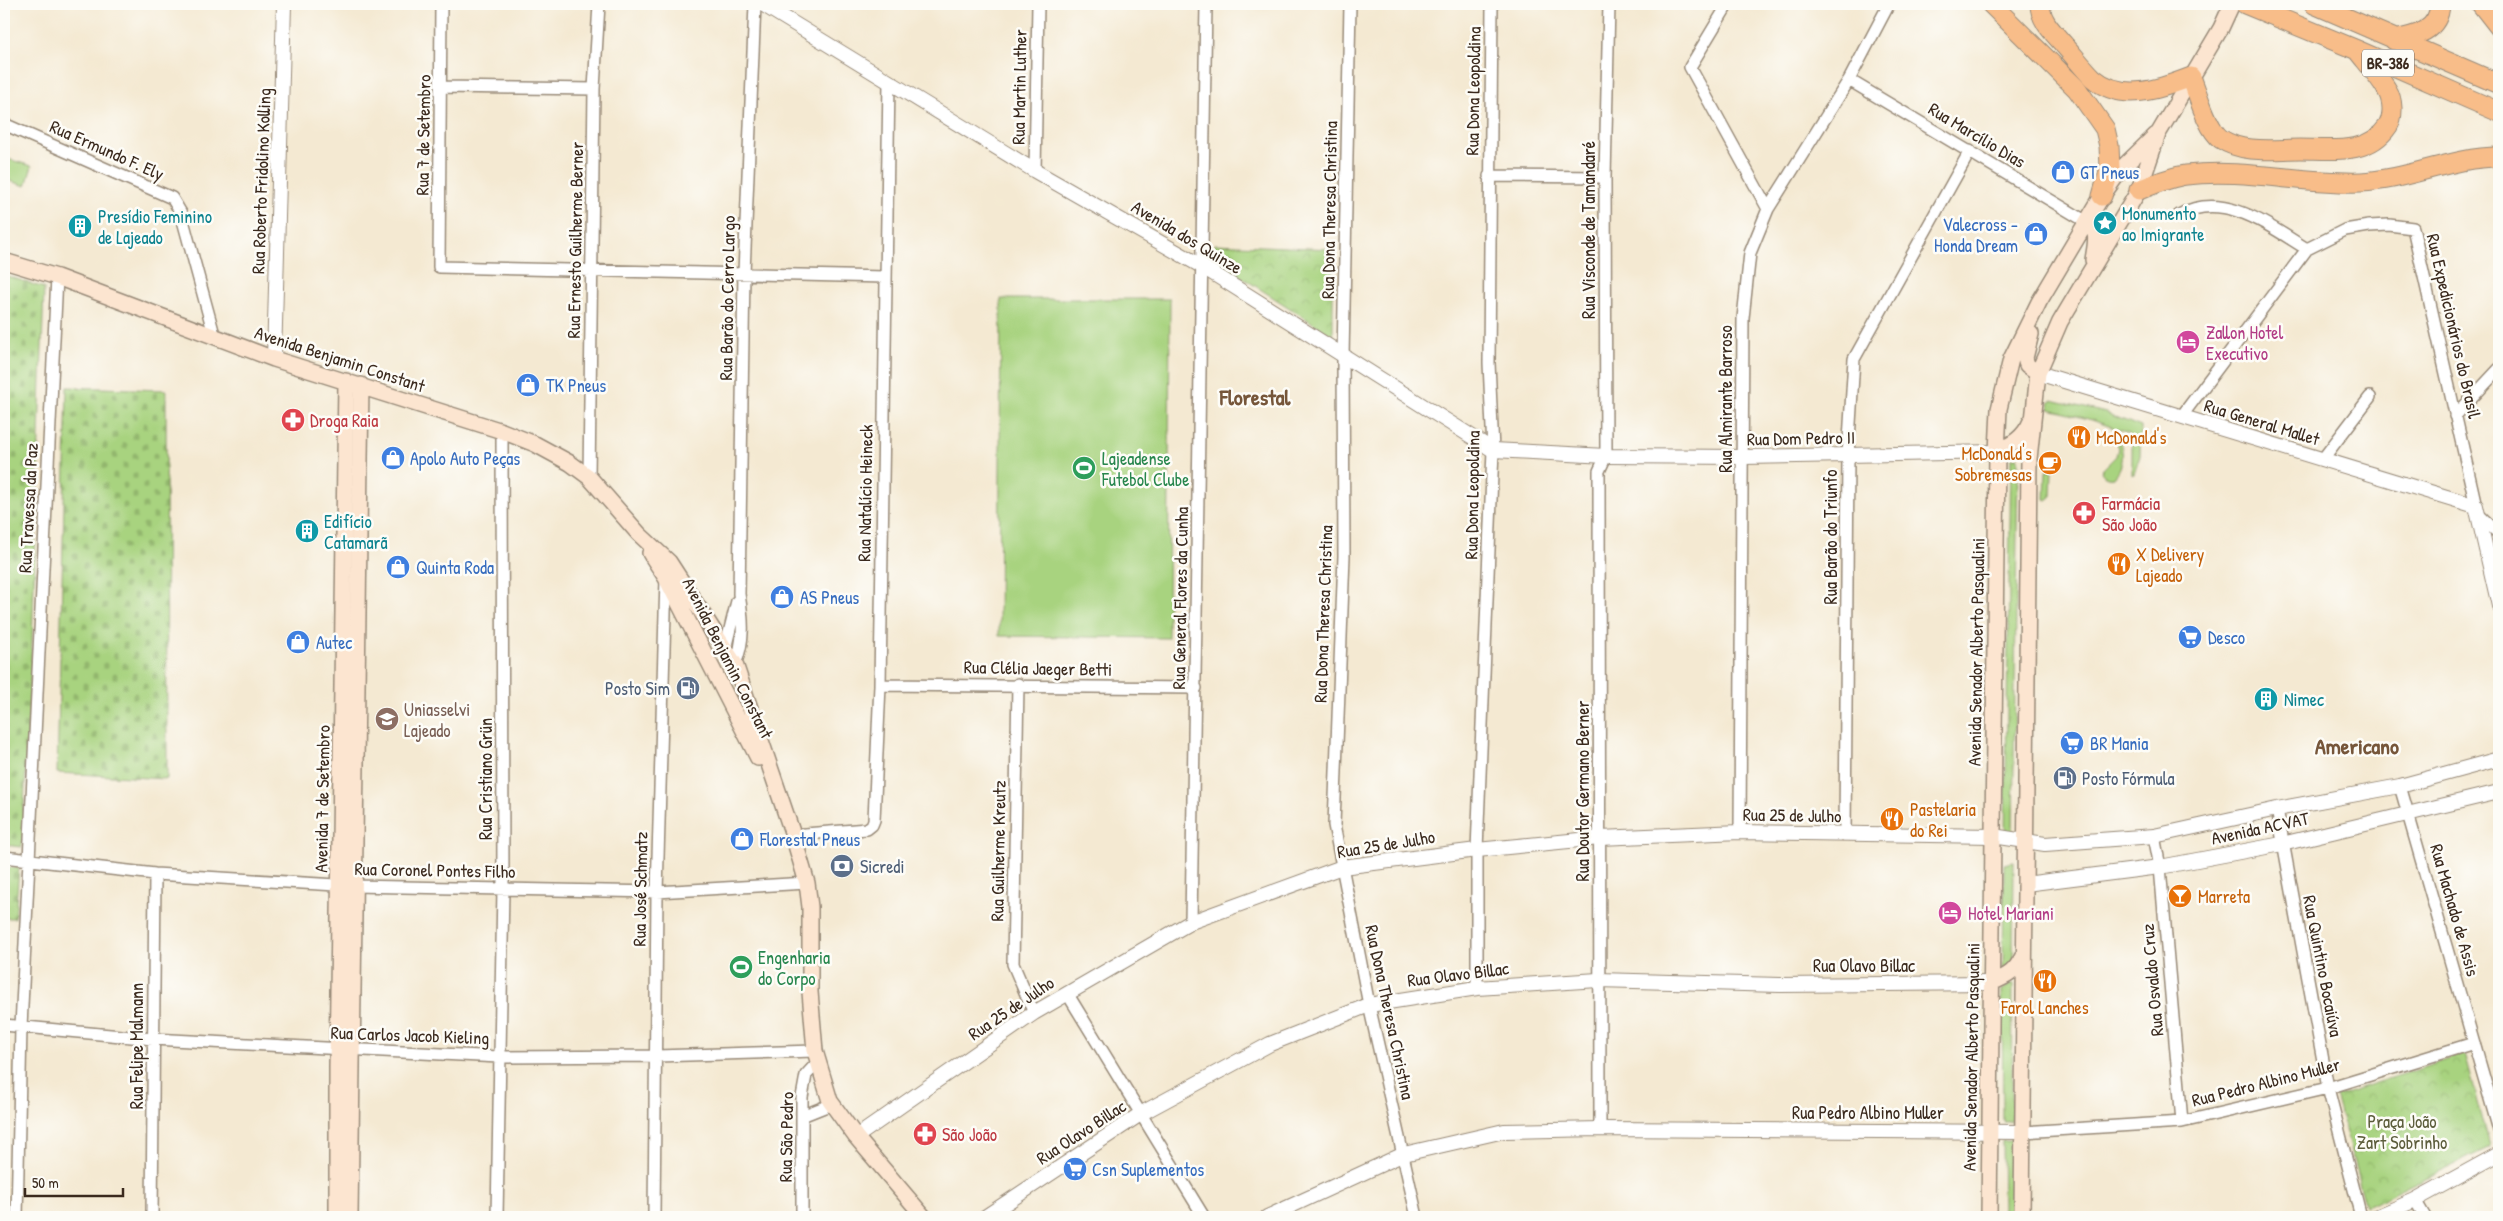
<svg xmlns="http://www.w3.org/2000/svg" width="2503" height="1221" viewBox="0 0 2503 1221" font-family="'Patrick Hand',sans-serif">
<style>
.green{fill:#a8d37f;stroke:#727e4e}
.cemetery{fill:url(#cemetery-stones);stroke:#727e4e}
.park{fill:url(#park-crowns);stroke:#727e4e}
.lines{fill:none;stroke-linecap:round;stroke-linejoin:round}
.minor-casing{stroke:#988a78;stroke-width:14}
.tertiary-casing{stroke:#988a78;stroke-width:16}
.secondary-casing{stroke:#988a78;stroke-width:18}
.trunk-casing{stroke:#988a78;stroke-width:21}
.minor{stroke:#fff;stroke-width:11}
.tertiary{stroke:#fff;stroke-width:14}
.secondary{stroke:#fce5d0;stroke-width:15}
.trunk{stroke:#f8bd89;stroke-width:19}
.labels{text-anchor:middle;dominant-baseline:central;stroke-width:5;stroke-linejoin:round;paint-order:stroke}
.shield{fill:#fdfcf7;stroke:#75695f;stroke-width:1}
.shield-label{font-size:16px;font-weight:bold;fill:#3b2a1e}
.street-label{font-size:18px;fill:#3b2a1e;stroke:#fdfcf7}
.shop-label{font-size:18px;fill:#366cbe;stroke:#fdfcf7;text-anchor:start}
.culture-label{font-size:18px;fill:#0d838f;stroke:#fdfcf7;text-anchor:start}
.hotel-label{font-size:18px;fill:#b23c85;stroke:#fdfcf7;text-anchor:start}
.health-label{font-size:18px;fill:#be3a42;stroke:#fdfcf7;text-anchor:start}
.food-label{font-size:18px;fill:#c56008;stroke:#fdfcf7;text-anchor:start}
.leisure-label{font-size:18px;fill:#27864d;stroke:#fdfcf7;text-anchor:start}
.service-label{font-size:18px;fill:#4e5e75;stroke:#fdfcf7;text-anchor:start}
.education-label{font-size:18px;fill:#785e54;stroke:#fdfcf7;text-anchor:start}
.park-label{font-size:18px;fill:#5c5d3b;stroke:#fdfcf7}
.district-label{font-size:22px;font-weight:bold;fill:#76563a;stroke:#fdfcf7}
</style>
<defs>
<pattern id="cemetery-stones" width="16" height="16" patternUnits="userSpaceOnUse" patternTransform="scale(1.25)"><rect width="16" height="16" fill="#a8d37f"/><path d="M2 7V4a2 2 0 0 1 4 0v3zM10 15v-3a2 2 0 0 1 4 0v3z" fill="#92b56d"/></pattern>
<pattern id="park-crowns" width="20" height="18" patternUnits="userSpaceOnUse" patternTransform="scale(1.25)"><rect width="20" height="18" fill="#a8d37f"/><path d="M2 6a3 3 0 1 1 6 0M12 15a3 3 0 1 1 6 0" fill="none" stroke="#92b56d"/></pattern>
</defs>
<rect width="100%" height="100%" fill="#fdfcf7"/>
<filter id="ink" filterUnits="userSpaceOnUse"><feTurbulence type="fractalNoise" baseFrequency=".02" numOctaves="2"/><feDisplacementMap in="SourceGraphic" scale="10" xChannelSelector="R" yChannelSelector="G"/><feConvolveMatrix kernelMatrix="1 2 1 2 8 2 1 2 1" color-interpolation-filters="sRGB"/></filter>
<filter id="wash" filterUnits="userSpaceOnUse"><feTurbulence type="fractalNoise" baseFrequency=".0096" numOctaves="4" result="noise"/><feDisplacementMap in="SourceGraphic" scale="20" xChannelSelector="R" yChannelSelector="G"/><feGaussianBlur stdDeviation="1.12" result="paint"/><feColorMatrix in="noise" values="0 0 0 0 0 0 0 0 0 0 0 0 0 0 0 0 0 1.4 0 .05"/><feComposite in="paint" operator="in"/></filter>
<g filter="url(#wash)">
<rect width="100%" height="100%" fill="#f4e9d2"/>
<path class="green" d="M 4,158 L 32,166 L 26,186 L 4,179 Z
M 1001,299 L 1170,299 L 1168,638 L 999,636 Z
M 2052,400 L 2106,413 L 2141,427 L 2140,456 L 2134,474 L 2132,475 L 2132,445 L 2128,433 L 2092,420 L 2050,409 L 2049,402 Z
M 2112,434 L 2116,435 C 2125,448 2125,465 2114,477 C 2109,478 2103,477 2101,471 L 2116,456 L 2118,448 Z
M 2011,458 L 2018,458 L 2013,836 L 2005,834 Z
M 2046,471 L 2052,471 L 2051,497 L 2047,500 L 2045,499 Z
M 2014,862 L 2013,961 L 2003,970 L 2004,864 Z
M 2013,983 L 2012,1121 L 2003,1121 L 2002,990 Z
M 2002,1141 L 2012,1141 L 2012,1217 L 2003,1217 Z"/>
<path class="cemetery" d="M 4,275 L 44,288 L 32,643 L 22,847 L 4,845 Z
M 67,387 L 166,390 L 167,779 L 57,773 Z
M 4,867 L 19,868 L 15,918 L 4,918 Z"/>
<path class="park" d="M 1214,244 L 1333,249 L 1333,336 L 1215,260 Z
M 2465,1054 L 2490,1147 L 2366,1207 L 2336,1096 Z"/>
</g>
<g filter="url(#ink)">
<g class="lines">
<g class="minor-casing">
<path id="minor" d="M 441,4 L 439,267 L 885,277
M 1350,4 L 1343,357 L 1344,556 L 1334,825 L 1369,1005 L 1417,1217
M 1728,4 L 1690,67 L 1768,209
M 1849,80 L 2087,222
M 441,87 L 594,89
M 4,124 L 172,198 L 181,213 L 215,338
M 1035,171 L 1038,4
M 1489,176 L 1605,177
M 2179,215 C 2224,190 2269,226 2307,249
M 2455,416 L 2499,369
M 2181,417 L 2307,249 L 2345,230 L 2369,226 L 2389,225 L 2413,228 L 2476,506
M 2322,460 L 2370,397
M 589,477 L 594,89 L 599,4
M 2477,513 L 2499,534
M 725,649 L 737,601
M 735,664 C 745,641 743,619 739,594 L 744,273 L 755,4
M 1018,684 L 1013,964 L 1034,1013
M 880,685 L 1196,688
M 2400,786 L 2499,1130
M 2277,809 L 2328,1088 L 2361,1217
M 1740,832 L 1743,318 L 1750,253 L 1768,209 L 1849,80 L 1889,4
M 1845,834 L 1848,456 L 1854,359 L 1970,151
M 793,835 L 867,829 L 872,825 L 874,820 L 880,685 L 889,81
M 2154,836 L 2160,867 L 2182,1122
M 4,857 L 155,874 L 353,886 L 657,892 L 807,883
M 1191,922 L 1206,4
M 1477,988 L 1477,850 L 1493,450 L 1489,363 L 1492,4
M 1067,993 L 1204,1217
M 4,1025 L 153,1039 L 499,1057 L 657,1056 L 815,1051
M 802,1116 L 832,1104
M 1600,1129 L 1599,471 L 1606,456 L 1605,177 L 1609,4
M 2023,1132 L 2182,1122 L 2328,1088 L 2474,1043
M 2415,1200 L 2425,1217
M 17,1217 L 21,1027 L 57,277
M 152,1217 L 155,874
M 497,1217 L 503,889 L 502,431
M 654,1217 L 657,892 L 666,579
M 802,1217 L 802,1097 L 806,1075 L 818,1062"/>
</g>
<g class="tertiary-casing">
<path id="tertiary" d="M 762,4 L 1035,171 L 1203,267 L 1493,450 L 1606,456 L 1743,457 L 1997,452
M 274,359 L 284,4
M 2038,373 L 2476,506 L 2499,606
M 2025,884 L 2160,867 L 2282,844 L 2499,792
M 856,1137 L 1034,1013 L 1191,922 L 1342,867 L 1477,850 L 1600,838 L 1740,832 L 1993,836 L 2045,844 L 2154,836 L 2277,809 L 2400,786 L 2499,759
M 985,1217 L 1142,1113 L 1270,1044 L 1369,1005 L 1477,988 L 1598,980 L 1780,985 L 1991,983
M 1267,1217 L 1404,1154 L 1504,1131 L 1600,1129 L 2023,1132
M 2376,1217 L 2415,1200 L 2499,1154"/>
</g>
<g class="secondary-casing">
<path id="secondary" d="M 2087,222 C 2100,231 2095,245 2093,260
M 4,261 L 57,277 L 274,359 L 502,431 L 535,444 L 570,463 L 589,477 L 639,534 L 669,562 L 735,664 L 793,835 L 807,883 L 810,907 L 810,992 L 815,1051 L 830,1101 L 856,1137 L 924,1217
M 2031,334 L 2025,358 L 2027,365 L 2038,373
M 1997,452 C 2012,444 2024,438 2031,421
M 650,553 L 666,578 L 758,758
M 1991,983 C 2010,975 2015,972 2024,954
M 337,1217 L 337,1068 L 346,381
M 350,1217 L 361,385
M 1989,1217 L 1997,452 L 1999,409 L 2011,359 L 2039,302 L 2102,196 L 2122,168 L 2156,135
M 2022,1217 L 2029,459 L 2038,373 L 2060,322 L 2139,190 L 2158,134 L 2221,28 L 2232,4"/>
</g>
<g class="trunk-casing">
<path id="trunk" d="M 1991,4 L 2077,89 L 2105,129 L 2109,146 L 2110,168 L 2102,196
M 2040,4 C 2040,21 2054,33 2065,46 C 2074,56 2083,68 2093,78 C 2122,103 2160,89 2191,77 C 2198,94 2207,129 2221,139 C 2243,154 2275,149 2300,149 C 2331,149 2368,156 2388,126 C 2394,116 2393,100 2387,90 C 2379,76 2367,63 2357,50
M 2245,4 L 2357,50 L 2499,112
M 2314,4 L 2499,84
M 2481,4 L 2499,27
M 2394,40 C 2416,36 2439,31 2440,4
M 2139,190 C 2154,184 2170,177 2186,175 C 2244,168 2303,184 2361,182 C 2408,180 2451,157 2499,157"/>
</g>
<use href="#minor" class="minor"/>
<use href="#tertiary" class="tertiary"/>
<use href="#secondary" class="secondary"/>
<use href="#trunk" class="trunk"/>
</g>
</g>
<defs>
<g id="shop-disc" transform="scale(1.25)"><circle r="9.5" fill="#3f7fe0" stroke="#fdfcf7"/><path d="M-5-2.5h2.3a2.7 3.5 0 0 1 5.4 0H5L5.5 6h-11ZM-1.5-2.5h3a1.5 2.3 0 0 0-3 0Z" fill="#fff"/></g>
<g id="sight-disc" transform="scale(1.25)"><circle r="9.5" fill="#0f9aa8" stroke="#fdfcf7"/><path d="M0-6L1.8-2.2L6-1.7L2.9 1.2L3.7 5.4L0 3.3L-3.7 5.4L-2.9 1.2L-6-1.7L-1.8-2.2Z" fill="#fff"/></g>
<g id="building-disc" transform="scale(1.25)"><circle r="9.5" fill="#0f9aa8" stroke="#fdfcf7"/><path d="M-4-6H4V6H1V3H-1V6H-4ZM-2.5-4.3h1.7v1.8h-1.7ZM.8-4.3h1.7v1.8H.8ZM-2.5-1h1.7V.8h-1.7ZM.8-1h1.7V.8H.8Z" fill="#fff"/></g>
<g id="hotel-disc" transform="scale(1.25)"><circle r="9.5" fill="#d1479c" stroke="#fdfcf7"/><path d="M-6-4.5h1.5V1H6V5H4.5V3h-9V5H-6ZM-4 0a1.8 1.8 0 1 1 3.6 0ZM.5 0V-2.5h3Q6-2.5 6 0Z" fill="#fff"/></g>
<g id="pharmacy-disc" transform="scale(1.25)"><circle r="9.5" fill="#e0444e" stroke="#fdfcf7"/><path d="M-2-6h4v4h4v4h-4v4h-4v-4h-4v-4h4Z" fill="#fff"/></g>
<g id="restaurant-disc" transform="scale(1.25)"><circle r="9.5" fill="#e8710a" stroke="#fdfcf7"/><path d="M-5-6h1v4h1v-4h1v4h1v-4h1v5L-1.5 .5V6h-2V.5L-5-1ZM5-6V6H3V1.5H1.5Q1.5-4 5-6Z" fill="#fff"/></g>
<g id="cafe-disc" transform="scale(1.25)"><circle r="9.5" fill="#e8710a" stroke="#fdfcf7"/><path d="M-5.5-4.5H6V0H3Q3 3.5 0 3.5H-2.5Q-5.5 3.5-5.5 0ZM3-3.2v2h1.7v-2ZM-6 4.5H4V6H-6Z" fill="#fff"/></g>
<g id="stadium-disc" transform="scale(1.25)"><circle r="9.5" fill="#2e9e5b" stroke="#fdfcf7"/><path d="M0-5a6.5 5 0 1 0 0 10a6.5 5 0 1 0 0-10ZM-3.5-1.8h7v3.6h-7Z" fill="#fff"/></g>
<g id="supermarket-disc" transform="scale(1.25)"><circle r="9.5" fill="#3f7fe0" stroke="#fdfcf7"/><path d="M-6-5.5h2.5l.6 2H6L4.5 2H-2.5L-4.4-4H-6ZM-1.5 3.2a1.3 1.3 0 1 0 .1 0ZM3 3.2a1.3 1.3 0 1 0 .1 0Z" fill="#fff"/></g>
<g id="fuel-disc" transform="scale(1.25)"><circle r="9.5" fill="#5c6f8a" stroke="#fdfcf7"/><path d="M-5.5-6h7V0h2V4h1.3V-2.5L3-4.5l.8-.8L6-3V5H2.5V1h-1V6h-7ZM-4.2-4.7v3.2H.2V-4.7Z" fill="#fff"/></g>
<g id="university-disc" transform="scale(1.25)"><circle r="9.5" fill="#8d6e63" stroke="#fdfcf7"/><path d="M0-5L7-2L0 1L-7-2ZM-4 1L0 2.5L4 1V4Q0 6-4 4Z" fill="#fff"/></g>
<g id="bank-disc" transform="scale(1.25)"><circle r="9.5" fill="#5c6f8a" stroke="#fdfcf7"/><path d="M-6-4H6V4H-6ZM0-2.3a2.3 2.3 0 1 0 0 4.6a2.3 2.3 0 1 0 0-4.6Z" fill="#fff"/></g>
<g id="bar-disc" transform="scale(1.25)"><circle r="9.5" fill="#e8710a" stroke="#fdfcf7"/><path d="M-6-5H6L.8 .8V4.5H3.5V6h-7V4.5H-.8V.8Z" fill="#fff"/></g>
</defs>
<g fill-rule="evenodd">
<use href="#shop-disc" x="2063" y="172"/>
<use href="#sight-disc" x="2105" y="223"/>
<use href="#building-disc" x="80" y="226"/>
<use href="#shop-disc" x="2036" y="234"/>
<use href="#hotel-disc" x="2188" y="342"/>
<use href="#shop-disc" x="528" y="385"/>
<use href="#pharmacy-disc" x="293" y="420"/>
<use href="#restaurant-disc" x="2079" y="437"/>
<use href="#shop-disc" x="393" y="458"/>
<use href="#cafe-disc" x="2050" y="463"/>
<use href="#stadium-disc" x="1084" y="468"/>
<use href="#pharmacy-disc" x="2084" y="513"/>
<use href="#building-disc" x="307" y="531"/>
<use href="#restaurant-disc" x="2119" y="564"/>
<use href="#shop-disc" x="398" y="567"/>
<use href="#shop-disc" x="782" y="597"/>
<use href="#supermarket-disc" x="2190" y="637"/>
<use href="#shop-disc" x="298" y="642"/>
<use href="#fuel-disc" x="688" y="688"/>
<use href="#building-disc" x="2266" y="699"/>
<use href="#university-disc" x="387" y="719"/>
<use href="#supermarket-disc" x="2072" y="743"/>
<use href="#fuel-disc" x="2065" y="778"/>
<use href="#restaurant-disc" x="1892" y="819"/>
<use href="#shop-disc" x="742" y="839"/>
<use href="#bank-disc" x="842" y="866"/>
<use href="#bar-disc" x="2180" y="896"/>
<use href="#hotel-disc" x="1950" y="913"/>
<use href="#stadium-disc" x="741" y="967"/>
<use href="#restaurant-disc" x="2045" y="981"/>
<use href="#pharmacy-disc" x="925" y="1134"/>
<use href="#supermarket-disc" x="1075" y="1169"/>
</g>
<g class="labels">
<rect class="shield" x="2362" y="49.5" width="52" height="27" rx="4"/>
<g class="shield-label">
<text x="2388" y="63">BR-386</text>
</g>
<g class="street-label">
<text transform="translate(1019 87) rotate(-89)">Rua Martin Luther</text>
<text transform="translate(1473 91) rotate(-89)">Rua Dona Leopoldina</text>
<text transform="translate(423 135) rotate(-89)">Rua 7 de Setembro</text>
<text transform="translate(1977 135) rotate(31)">Rua Marcílio Dias</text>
<text transform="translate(107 150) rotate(24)">Rua Ermundo F. Ely</text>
<text transform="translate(261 181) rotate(-88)">Rua Roberto Fridolino Kolling</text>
<text transform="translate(1329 210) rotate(-89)">Rua Dona Theresa Christina</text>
<text transform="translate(1588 230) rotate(-90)">Rua Visconde de Tamandaré</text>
<text transform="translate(1187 237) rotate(31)">Avenida dos Quinze</text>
<text transform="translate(575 240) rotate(-89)">Rua Ernesto Guilherme Berner</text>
<text transform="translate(727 298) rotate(-89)">Rua Barão do Cerro Largo</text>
<text transform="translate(2454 326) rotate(77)">Rua Expedicionários do Brasil</text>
<text transform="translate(340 359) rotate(18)">Avenida Benjamin Constant</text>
<text transform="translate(1725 399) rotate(-90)">Rua Almirante Barroso</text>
<text transform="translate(2262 422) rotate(17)">Rua General Mallet</text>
<text transform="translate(1801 438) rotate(-1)">Rua Dom Pedro II</text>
<text transform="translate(865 493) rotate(-89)">Rua Natalício Heineck</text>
<text transform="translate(1472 495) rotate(-89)">Rua Dona Leopoldina</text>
<text transform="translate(28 508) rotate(-87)">Rua Travessa da Paz</text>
<text transform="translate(1830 537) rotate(-90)">Rua Barão do Triunfo</text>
<text transform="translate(1180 598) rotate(-89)">Rua General Flores da Cunha</text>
<text transform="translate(1323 614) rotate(-88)">Rua Dona Theresa Christina</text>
<text transform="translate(1976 652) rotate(-89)">Avenida Senador Alberto Pasqualini</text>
<text transform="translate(728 658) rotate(63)">Avenida Benjamin Constant</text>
<text transform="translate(1038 668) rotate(1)">Rua Clélia Jaeger Betti</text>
<text transform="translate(485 779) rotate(-90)">Rua Cristiano Grün</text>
<text transform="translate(1582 791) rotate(-90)">Rua Doutor Germano Berner</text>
<text transform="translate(322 799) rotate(-89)">Avenida 7 de Setembro</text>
<text transform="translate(1792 815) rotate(1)">Rua 25 de Julho</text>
<text transform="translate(2260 828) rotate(-12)">Avenida ACVAT</text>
<text transform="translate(1386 844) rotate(-9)">Rua 25 de Julho</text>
<text transform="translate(998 851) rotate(-89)">Rua Guilherme Kreutz</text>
<text transform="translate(435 870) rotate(1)">Rua Coronel Pontes Filho</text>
<text transform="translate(640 889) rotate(-89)">Rua José Schmatz</text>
<text transform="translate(2455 910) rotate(74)">Rua Machado de Assis</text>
<text x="1864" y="965">Rua Olavo Billac</text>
<text transform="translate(2323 966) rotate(79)">Rua Quintino Bocaiúva</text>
<text transform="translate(1458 974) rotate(-7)">Rua Olavo Billac</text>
<text transform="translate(2152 980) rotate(-95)">Rua Osvaldo Cruz</text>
<text transform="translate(1011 1008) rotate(-34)">Rua 25 de Julho</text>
<text transform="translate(1390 1012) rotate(78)">Rua Dona Theresa Christina</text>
<text transform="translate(410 1035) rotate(2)">Rua Carlos Jacob Kieling</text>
<text transform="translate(136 1046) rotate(-90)">Rua Felipe Malmann</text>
<text transform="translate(1971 1057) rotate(-89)">Avenida Senador Alberto Pasqualini</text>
<text transform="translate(2266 1082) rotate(-14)">Rua Pedro Albino Muller</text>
<text x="1868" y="1112">Rua Pedro Albino Muller</text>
<text transform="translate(1081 1132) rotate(-33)">Rua Olavo Billac</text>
<text transform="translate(786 1137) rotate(-89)">Rua São Pedro</text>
</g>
<g class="shop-label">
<text x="2080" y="172">GT Pneus</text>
<text x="2018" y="224" text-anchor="end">Valecross -<tspan x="2018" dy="21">Honda Dream</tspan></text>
<text x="546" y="385">TK Pneus</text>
<text x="410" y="458">Apolo Auto Peças</text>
<text x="416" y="567">Quinta Roda</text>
<text x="800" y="597">AS Pneus</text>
<text x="2208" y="637">Desco</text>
<text x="316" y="642">Autec</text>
<text x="2090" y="743">BR Mania</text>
<text x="760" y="839">Florestal Pneus</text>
<text x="1092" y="1169">Csn Suplementos</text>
</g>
<g class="culture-label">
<text x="2122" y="213">Monumento<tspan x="2122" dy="21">ao Imigrante</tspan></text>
<text x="98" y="216">Presídio Feminino<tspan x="98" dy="21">de Lajeado</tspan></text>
<text x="324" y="521">Edifício<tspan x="324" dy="21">Catamarã</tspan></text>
<text x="2284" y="699">Nimec</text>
</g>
<g class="hotel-label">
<text x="2206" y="332">Zallon Hotel<tspan x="2206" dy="21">Executivo</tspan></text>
<text x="1968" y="913">Hotel Mariani</text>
</g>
<g class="health-label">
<text x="310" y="420">Droga Raia</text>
<text x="2102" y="503">Farmácia<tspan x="2102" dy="21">São João</tspan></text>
<text x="942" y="1134">São João</text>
</g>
<g class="food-label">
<text x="2096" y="437">McDonald's</text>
<text x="2032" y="453" text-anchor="end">McDonald's<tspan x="2032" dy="21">Sobremesas</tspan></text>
<text x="2136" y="554">X Delivery<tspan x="2136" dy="21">Lajeado</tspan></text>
<text x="1910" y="809">Pastelaria<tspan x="1910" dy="21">do Rei</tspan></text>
<text x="2198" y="896">Marreta</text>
<text x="2045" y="1007" text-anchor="middle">Farol Lanches</text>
</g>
<g class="leisure-label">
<text x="1102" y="458">Lajeadense<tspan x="1102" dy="21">Futebol Clube</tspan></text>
<text x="758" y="957">Engenharia<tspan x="758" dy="21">do Corpo</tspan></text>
</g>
<g class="service-label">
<text x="670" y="688" text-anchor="end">Posto Sim</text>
<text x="2082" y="778">Posto Fórmula</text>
<text x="860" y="866">Sicredi</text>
</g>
<g class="education-label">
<text x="404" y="709">Uniasselvi<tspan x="404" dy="21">Lajeado</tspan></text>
</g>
<g class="park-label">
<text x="2402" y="1121">Praça João<tspan x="2402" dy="21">Zart Sobrinho</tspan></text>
</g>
<g class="district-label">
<text x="1255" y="397">Florestal</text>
<text x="2357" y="746">Americano</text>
</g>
</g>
<rect width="2503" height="1221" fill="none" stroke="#fdfcf7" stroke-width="20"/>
<path d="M25 1188v8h98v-8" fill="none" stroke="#3b2a1e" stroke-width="2.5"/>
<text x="32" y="1188" font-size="15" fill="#3b2a1e" stroke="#fdfcf7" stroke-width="4" paint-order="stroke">50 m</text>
</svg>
